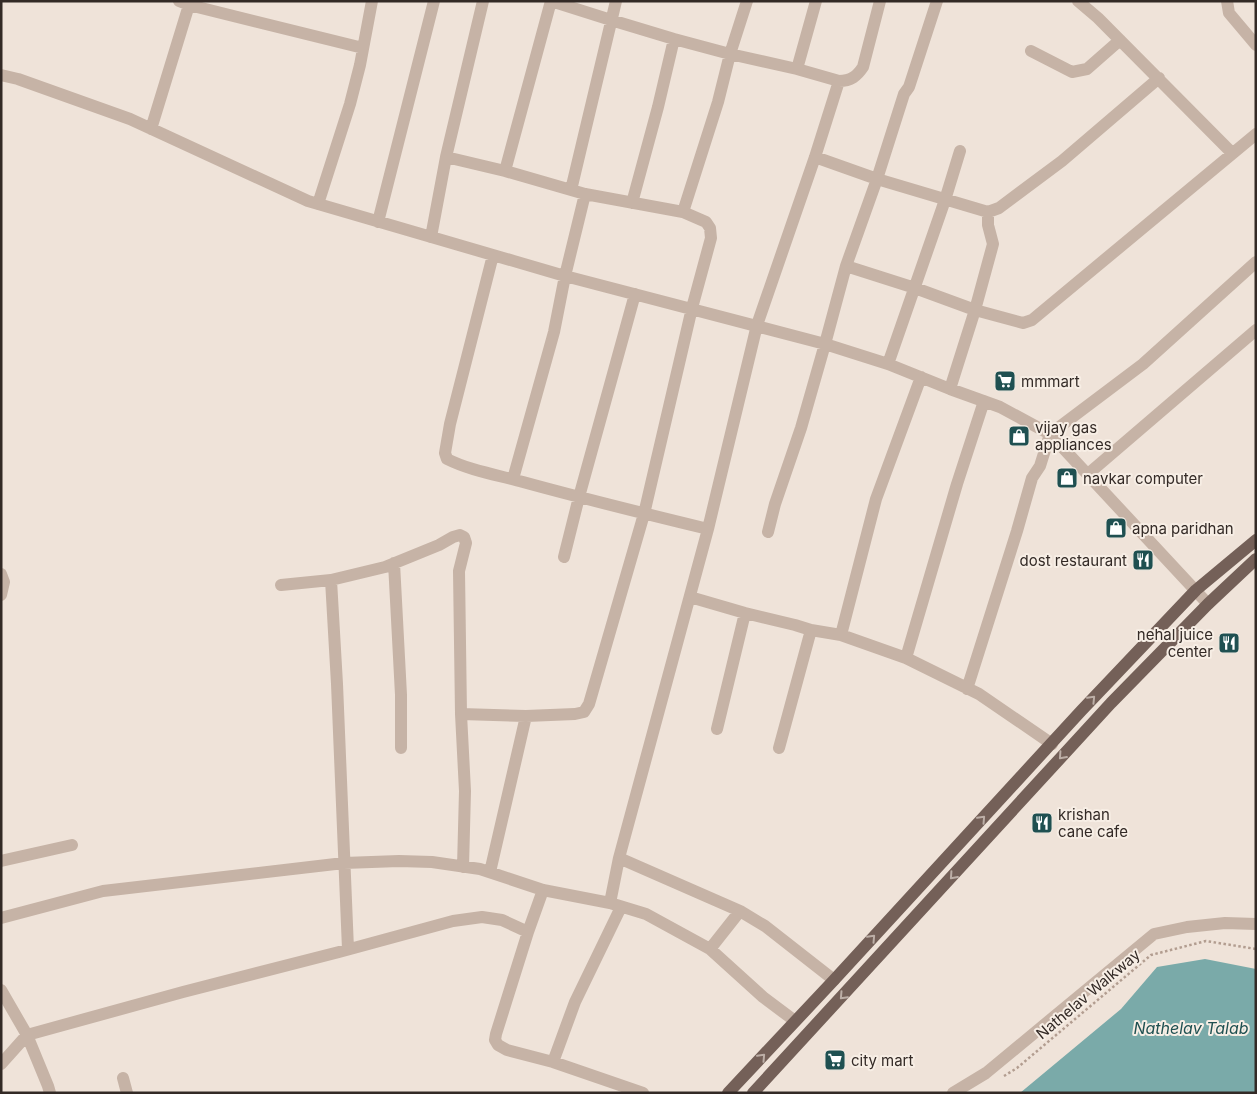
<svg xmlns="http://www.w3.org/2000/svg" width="1257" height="1094" viewBox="0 0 1257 1094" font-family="Inter,sans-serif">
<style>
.water{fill:#7aaaa9}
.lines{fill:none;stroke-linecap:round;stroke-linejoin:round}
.path{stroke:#b29d90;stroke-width:2.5;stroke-dasharray:2.5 2.5;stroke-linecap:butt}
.minor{stroke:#c6b3a6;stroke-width:12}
.major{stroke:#746058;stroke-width:12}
.oneway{stroke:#bcaea6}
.labels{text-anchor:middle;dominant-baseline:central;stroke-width:4;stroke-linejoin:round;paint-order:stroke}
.poi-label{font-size:15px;fill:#332a26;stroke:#f7eee5;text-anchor:start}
.street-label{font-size:15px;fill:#332a26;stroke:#f7eee5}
.water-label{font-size:16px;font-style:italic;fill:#1f5051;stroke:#f7eee5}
</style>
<rect width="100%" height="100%" fill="#efe3d9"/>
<path class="water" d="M 1205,959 L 1256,969 L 1256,1093 L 1020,1093 L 1121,1009 L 1157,967 Z"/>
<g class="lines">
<path class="path" d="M 1004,1076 L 1017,1068 L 1151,955 L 1206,941 L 1256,949"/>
<path class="minor" d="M 179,1 L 189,5 L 363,48
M 551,1 L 611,20 L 674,39 L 730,54 L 797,69 L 839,81 C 851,81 857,76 863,67 L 880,1
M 1078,1 L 1098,18 L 1232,153
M 1227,1 L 1229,13 L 1256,45
M 1031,51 L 1072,72 L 1087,69 L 1120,40
M 797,69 L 816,1
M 1,75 L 18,79 L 130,119 L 308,201 L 565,276 L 825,344 L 888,364 L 950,389 L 1000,407 L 1050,434 L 1208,604
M 151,129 L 189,5
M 446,157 L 505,171 L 585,194 L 683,212 L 706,222 L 710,228 L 711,238 L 692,308 L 644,514 L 589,704 L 584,712 L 575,714 L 526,716 L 461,714
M 815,157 L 877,179 L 988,212
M 505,171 L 551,1
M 571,190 L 616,1
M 632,203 L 658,107 L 674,39
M 318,204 L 350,104 L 360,65 L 372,1
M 683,212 L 718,102 L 730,54 L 747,1
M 378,222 L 434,1
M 431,237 L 446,157 L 483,1
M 493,255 L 450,424 L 445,453 L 447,459 C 471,471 498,475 523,482 C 585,499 646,514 708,529
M 846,266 L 915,288 L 975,310 L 1023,323 L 1032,320 L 1256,134
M 888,364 L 945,200 L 960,151
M 950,389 L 975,310 L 993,244 L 988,225 L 988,212 L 999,208 L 1062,161 L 1159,78
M 1088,474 L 1256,330
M 513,479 L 554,332 L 565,276 L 585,194
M 768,532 L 775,504 L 801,428 L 825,344 L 846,266 L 877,179 L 904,94 L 909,87 L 937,1
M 564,557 L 579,497 L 635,294
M 394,563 L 401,695 L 401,748
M 1,574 L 4,582 L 1,595
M 331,580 L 337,684 L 348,949
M 281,585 L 331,580 L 385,567 L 439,545 L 453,537 L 460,535 L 464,537 L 466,543 L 459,571 L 461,714 L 465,791 L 463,867
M 690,597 L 745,613 L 795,625 L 811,630 L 841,635 L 906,658 L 979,694 L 1052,744
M 841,635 L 876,499 L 921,377
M 906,658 L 957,484 L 984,401
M 967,689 L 1017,531 L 1032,478 L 1040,466 L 1050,434 L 1143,364 L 1256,262
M 717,729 L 745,613
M 779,748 L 811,630
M 619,858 L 708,529 L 757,325 L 815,157 L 839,81
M 1,861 L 72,845
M 490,872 L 526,716
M 543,890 L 528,932 L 496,1034 L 495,1040 L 498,1045 L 507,1050 L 553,1062 L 643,1093
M 610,903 L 619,858 L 740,911 L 765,926 L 834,980
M 1,918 L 103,891 L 344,863 L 399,861 L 432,862 L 480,869 L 543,890 L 610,903 L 646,914 L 710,949 L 763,997 L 795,1021
M 710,949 L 740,911
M 1,990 L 27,1035 L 48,1086 L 50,1093
M 553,1062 L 575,1002 L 621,907
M 1,1064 L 27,1035 L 183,992 L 339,952 L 453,921 L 482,917 L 502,920 L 528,932
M 123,1078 L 127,1093
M 953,1093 L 986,1073 L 1154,934 L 1187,927 L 1225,923 L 1256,924"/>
<path class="major" d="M 728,1093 L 834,980 L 1081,711 L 1196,590 L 1256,540
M 753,1093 L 1111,703 L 1208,604 L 1256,559"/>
</g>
<defs><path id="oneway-chevron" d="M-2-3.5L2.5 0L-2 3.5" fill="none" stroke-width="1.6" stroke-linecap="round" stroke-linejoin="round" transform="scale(1.25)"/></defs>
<g class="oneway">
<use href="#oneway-chevron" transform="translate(1092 699) rotate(-46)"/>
<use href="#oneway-chevron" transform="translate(1062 756) rotate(132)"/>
<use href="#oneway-chevron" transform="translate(982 819) rotate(-47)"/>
<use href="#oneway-chevron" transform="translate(953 876) rotate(132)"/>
<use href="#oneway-chevron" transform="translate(872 938) rotate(-47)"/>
<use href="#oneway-chevron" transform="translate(843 996) rotate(133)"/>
<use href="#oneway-chevron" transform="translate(762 1057) rotate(-47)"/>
</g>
<defs>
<g id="supermarket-square" transform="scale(1.125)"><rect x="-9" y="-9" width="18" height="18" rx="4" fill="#1f5051" stroke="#f7eee5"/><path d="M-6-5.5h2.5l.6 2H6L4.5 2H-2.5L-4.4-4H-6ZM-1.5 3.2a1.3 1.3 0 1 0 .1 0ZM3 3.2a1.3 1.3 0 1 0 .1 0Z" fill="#fff"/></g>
<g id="shop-square" transform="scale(1.125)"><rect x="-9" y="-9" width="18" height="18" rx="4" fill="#1f5051" stroke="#f7eee5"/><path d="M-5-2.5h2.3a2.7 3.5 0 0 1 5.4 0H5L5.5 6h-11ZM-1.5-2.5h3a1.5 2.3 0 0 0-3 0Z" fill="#fff"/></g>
<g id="restaurant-square" transform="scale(1.125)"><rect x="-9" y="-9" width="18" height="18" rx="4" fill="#1f5051" stroke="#f7eee5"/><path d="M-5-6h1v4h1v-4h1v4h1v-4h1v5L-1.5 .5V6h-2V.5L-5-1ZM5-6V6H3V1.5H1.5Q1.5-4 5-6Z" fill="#fff"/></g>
</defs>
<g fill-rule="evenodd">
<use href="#supermarket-square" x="1005" y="381"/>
<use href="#shop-square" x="1019" y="436"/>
<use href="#shop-square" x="1067" y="478"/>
<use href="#shop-square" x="1116" y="528"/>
<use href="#restaurant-square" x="1143" y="560"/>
<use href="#restaurant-square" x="1229" y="643"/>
<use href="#restaurant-square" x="1042" y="823"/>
<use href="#supermarket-square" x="835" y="1060"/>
</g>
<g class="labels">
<g class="poi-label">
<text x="1021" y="381">mmmart</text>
<text x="1035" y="427">vijay gas<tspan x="1035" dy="17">appliances</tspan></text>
<text x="1083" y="478">navkar computer</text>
<text x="1132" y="528">apna paridhan</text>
<text x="1127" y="560" text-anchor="end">dost restaurant</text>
<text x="1213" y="634" text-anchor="end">nehal juice<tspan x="1213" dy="17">center</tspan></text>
<text x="1058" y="814">krishan<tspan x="1058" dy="17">cane cafe</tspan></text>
<text x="851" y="1060">city mart</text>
</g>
<g class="street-label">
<text transform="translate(1088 994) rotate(-40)">Nathelav Walkway</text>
</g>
<g class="water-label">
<text x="1191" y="1028">Nathelav Talab</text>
</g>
</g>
<rect width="1257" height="1094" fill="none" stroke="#332a26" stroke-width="5"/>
</svg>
